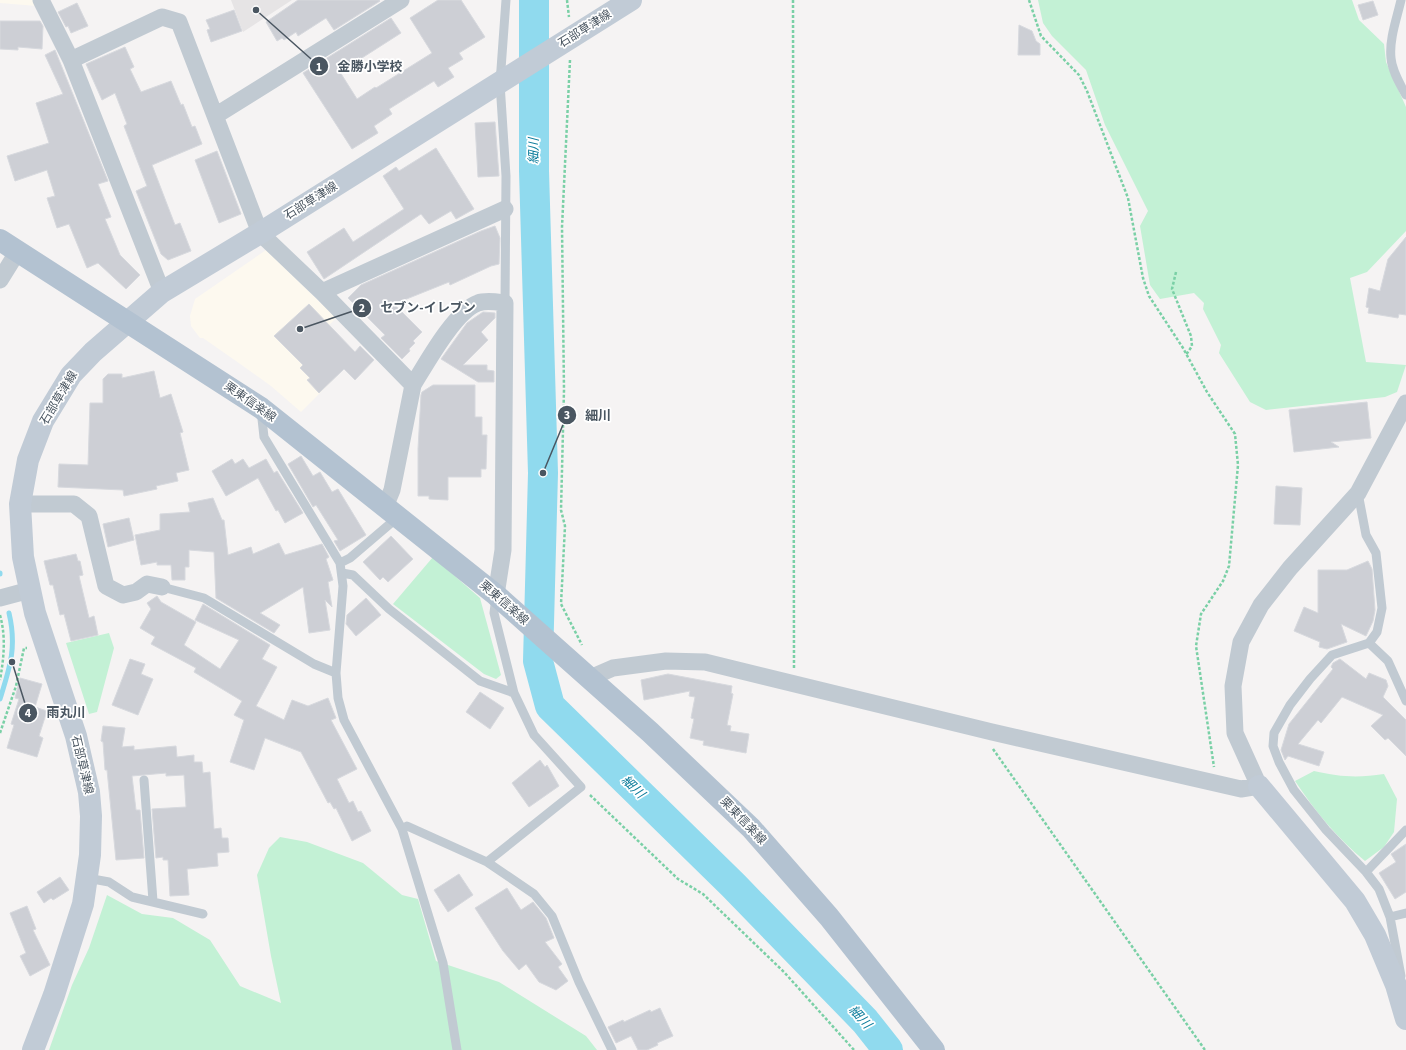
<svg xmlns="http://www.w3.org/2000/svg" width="1406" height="1050" viewBox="0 0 1406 1050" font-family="'Source Sans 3','Noto Sans JP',sans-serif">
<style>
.commercial{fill:#fdf9ef}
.education{fill:#e6e4e5}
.green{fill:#c3f1d5}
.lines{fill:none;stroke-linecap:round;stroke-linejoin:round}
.stream{stroke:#90daee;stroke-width:5}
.river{stroke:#90daee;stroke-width:30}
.building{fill:#cdcfd5;stroke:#d7d9de}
.path{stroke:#7ad0a6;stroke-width:2.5;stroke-dasharray:3 2;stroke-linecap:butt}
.lane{stroke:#c1cad2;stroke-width:9}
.street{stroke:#c1cad2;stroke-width:17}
.secondary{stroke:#c1cbd6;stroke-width:22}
.primary{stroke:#b3c2d1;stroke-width:22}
.labels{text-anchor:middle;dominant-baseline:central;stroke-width:3.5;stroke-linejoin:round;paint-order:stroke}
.street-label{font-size:12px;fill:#4a5661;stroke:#fff}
.water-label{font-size:13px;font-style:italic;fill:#0c7c9b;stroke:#fff}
.leader{fill:none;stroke:#4a5661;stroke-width:1.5}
.callout-dot{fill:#4a5661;stroke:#fff;stroke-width:1.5}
.mark-label{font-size:12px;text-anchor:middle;font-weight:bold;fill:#fff}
.callout-label{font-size:13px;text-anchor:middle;font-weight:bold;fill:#4a5661;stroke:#fff;stroke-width:3.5;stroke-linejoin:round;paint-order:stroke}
</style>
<rect width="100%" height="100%" fill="#f5f3f3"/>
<path class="commercial" d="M 0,0 L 34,0 L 37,6 L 0,3 Z
M 266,250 L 336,318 L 307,348 L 337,376 L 301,412 L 271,386 L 236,361 L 203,338 L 200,338 L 191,326 L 190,316 L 195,299 Z"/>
<path class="education" d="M 231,0 L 292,0 L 243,32 Z"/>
<path class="green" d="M 1038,0 L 1352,0 L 1359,20 L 1384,44 L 1386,62 L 1406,107 L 1406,231 L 1367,272 L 1350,278 L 1366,362 L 1406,365 L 1397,392 L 1385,397 L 1266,410 L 1250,402 L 1219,353 L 1221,345 L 1203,309 L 1204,303 L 1194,293 L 1160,299 L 1150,285 L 1140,226 L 1148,211 L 1105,125 L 1086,70 L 1052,36 L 1043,23 Z
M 433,557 L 480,598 L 501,675 L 496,679 L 484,674 L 393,604 Z
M 109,633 L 114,648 L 97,712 L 89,714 L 66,643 Z
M 1314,771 C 1340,777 1358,778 1384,774 L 1397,799 L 1394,832 L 1384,847 L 1365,861 C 1337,838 1315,811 1295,781 Z
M 280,837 L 307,842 L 363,863 L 402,895 L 418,899 L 436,961 L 499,982 L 586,1036 L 597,1050 L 49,1050 L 72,985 L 89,948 L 107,895 L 142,914 L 173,918 L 210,940 L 240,986 L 281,1003 L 271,956 L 257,875 L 269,848 Z"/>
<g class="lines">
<path class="stream" d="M 0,573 L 0,574
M 0,699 C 10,667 17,647 9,613"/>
<path class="river" d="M 534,0 L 534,171 L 543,473 L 538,661 L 550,706 L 733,885 L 865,1021 L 888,1050"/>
</g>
<path class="building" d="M 298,0 L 379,0 L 380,1 L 334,30 L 326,18 L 298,36 L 296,32 L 284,40 L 282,38 L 277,41 L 266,22 Z
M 438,0 L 461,0 L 485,37 L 459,53 L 463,59 L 448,68 L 454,77 L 438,87 L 434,81 L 389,109 L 392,114 L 374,126 L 378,133 L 352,149 L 303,73 L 391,18 L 401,33 L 340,72 L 357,99 L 375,87 L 376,88 L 432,53 L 410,18 Z
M 1373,1 L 1378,15 L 1363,20 L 1358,5 Z
M 77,3 L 88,26 L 71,33 L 68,26 L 66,27 L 58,12 Z
M 234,10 L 242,31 L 211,42 L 207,30 L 210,29 L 206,20 Z
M 0,21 L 40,21 L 43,26 L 42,49 L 18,47 L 18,50 L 0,49 Z
M 1019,25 L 1032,31 L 1036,41 L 1040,44 L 1040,55 L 1018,55 Z
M 125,47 L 134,67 L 130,69 L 141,92 L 171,81 L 181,105 L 183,104 L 192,127 L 195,126 L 202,144 L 152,165 L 175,225 L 180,223 L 191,251 L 168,260 L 161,254 L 136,191 L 147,186 L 124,126 L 127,124 L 115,93 L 102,100 L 86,64 Z
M 55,50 L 108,181 L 98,184 L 111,217 L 105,219 L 120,255 L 140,275 L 126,289 L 98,263 L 87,268 L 69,224 L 57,228 L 47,198 L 55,196 L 47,170 L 15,181 L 7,156 L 49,143 L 36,103 L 63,94 L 45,55 Z
M 495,122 L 499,176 L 478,177 L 475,123 Z
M 436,148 L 474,209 L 456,219 L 451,211 L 429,224 L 421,214 L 324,279 L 307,252 L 344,228 L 353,242 L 404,209 L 383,176 L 396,167 L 399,171 Z
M 217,151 L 241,214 L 219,223 L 195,160 Z
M 495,226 L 500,238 L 499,264 L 491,266 L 450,285 L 449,282 L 394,304 L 422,332 L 413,341 L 415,343 L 409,349 L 410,351 L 402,359 L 381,338 L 385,335 L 348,298 L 361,285 L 481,231 Z
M 1406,237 L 1406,315 L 1399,314 L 1398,318 L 1368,313 L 1369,308 L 1366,307 L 1369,288 L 1380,291 L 1388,259 Z
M 309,304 L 355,352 L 360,346 L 374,360 L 355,380 L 344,369 L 319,393 L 307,380 L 310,378 L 300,368 L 303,365 L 274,336 Z
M 483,312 L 495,313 L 495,318 L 481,332 L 488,340 L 463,365 L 487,365 L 487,370 L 494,371 L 494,382 L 478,382 L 441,359 L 467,323 Z
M 154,371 L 160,398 L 171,394 L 183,432 L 180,433 L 189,470 L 176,473 L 178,481 L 156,486 L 157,489 L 124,496 L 123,490 L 58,487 L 59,464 L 88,465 L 90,403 L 103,403 L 103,379 L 108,374 L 122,374 L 122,378 Z
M 433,385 L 475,385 L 475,417 L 482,417 L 482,435 L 487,435 L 486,469 L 481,469 L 481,477 L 448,477 L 448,500 L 429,499 L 429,496 L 418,496 L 418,449 L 421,395 L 422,392 Z
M 1367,402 L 1371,438 L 1331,442 L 1339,447 L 1294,452 L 1289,410 Z
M 301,456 L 313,476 L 320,472 L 332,492 L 338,489 L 366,535 L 340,551 L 334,541 L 338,540 L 316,505 L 313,507 L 288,464 Z
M 232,459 L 235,464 L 243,459 L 249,468 L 266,459 L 274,473 L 277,471 L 303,513 L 285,523 L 278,510 L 276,511 L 258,478 L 226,496 L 212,471 Z
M 1276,486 L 1302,488 L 1300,525 L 1274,524 Z
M 213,498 L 222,520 L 224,520 L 228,555 L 251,547 L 253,554 L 279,543 L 285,555 L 322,544 L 329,557 L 326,559 L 333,580 L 328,582 L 332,607 L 325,600 L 330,630 L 309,633 L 303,587 L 260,613 L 280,625 L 274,633 L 216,598 L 214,552 L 189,550 L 189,567 L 185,567 L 185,580 L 172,580 L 171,565 L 157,565 L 157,562 L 141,565 L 135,535 L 160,530 L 160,514 L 190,512 L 188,503 Z
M 129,518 L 134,540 L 108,547 L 103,524 Z
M 391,536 L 413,559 L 388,582 L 383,577 L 380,580 L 363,562 Z
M 76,554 L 78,561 L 80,561 L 83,575 L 79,576 L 89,618 L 94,616 L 98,635 L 71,641 L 64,614 L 60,615 L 53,585 L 50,585 L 44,561 Z
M 1368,561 L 1372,569 L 1375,610 L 1373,621 L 1366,636 L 1341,624 L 1347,642 L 1327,649 L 1319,647 L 1320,642 L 1294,631 L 1304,607 L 1318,613 L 1318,570 L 1347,570 Z
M 157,596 L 161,602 L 196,622 L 184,645 L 220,669 L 239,640 L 195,620 L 203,604 L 270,645 L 262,659 L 277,667 L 256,706 L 284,720 L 292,700 L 308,706 L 328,698 L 336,718 L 331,720 L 357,769 L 337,779 L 349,803 L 353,801 L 358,812 L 361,811 L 371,831 L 352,841 L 336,808 L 334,809 L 330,802 L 328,803 L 301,752 L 265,738 L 254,770 L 230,762 L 244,720 L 234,715 L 242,701 L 194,672 L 196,668 L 151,644 L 155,637 L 140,628 L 151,609 L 147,603 Z
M 366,598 L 381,615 L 356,636 L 346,624 L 347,615 Z
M 130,659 L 145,664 L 141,674 L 153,679 L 138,715 L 112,705 Z
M 1340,659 L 1366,679 L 1369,673 L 1386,680 L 1388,686 L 1383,697 L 1406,720 L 1406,756 L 1388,738 L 1385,740 L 1371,726 L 1383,715 L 1342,697 L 1321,723 L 1318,720 L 1298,744 L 1324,752 L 1319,766 L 1288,756 L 1285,760 L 1281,750 L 1289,724 L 1333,669 L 1331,667 L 1333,663 Z
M 668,674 L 732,686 L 731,693 L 733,694 L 727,725 L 731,726 L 730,731 L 749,734 L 746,753 L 703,745 L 704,741 L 690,738 L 694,719 L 691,718 L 695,697 L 689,696 L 690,691 L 644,700 L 641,680 Z
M 20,678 L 42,684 L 35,707 L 47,711 L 39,736 L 43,738 L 37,757 L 7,748 L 14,725 L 11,724 L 19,699 L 15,698 Z
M 480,692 L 504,708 L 490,729 L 466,712 Z
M 103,726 L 125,728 L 122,747 L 134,746 L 134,750 L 176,746 L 177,757 L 194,755 L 194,762 L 202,762 L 203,773 L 210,772 L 214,829 L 221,828 L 222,838 L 228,838 L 229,852 L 217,853 L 218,866 L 187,869 L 189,895 L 170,896 L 168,860 L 163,860 L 163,857 L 156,858 L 152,809 L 186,807 L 184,775 L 166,776 L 166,773 L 132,776 L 136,810 L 140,810 L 144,858 L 116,860 L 107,770 L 105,770 L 103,742 L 101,741 Z
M 540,760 L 545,767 L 547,765 L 559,786 L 529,807 L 512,783 Z
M 1406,844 L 1406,892 L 1395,899 L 1379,873 L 1396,862 L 1391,854 Z
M 459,874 L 473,895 L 448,912 L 434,890 Z
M 60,877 L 69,890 L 53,900 L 51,898 L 44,903 L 37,892 Z
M 507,888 L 521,910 L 533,902 L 546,918 L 554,938 L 545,942 L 562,964 L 558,967 L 568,981 L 556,990 L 539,982 L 526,964 L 519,970 L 503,951 L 475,908 Z
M 27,906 L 36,929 L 33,930 L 50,965 L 30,976 L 20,956 L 26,953 L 10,913 Z
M 660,1008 L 673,1036 L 657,1043 L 658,1045 L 647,1050 L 638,1050 L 631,1036 L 616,1043 L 608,1027 L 623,1020 L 624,1022 L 650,1010 L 651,1012 Z"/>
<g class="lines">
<path class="path" d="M 567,0 L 569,17
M 793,0 L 794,668
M 1029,0 L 1041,36 L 1079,75 L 1087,91 L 1128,198 L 1143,278 L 1149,296 L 1183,348 L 1207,392 L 1235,434 L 1238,465 L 1229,566 L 1223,581 L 1201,614 L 1196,646 L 1214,767
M 570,60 L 562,227 L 564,390 L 561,510 L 565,526 L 561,604 L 582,645
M 1176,272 L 1172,289 L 1191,336 L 1192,346 L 1186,355
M 0,615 C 6,637 4,657 0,680
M 0,733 L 16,686 L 24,648 L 27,648
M 993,749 L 1205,1050
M 590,795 L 678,879 L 703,894 L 784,972 L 854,1050"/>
<path class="lane" d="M 1401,0 C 1397,18 1389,39 1391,58 C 1392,71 1400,84 1406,95
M 505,303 L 506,176 L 500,83 L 506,0
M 261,410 L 264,437 L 340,563 L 343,586 L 336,673 L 338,698 L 344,720 L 402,829 L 443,963 L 457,1050
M 1358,493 L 1366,535 L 1376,553 L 1382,608 L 1377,632 L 1369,643 L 1332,655 L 1310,679 L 1290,705 L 1274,733 L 1273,746 L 1279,762 L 1294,790 L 1326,830 L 1366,872 L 1379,889 L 1390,917 L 1401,976
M 340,563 L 350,558 L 398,517
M 342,573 L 353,575 L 389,609 L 480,681 L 514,693
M 162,587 L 204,598 L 314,664 L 336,673
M 1369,643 L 1388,661 L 1406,701
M 144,780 L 153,901
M 402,829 L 407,826 L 487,862 L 534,894 L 552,916 L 579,982 L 612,1050
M 487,862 L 581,787 L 534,735 L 514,693 L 494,613 L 496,596
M 1366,872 L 1406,830
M 87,878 L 109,882 L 132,897 L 203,914
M 1390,917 L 1406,913"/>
<path class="street" d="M 41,0 L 71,60 L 162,292
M 71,60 L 162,17 L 179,22 L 260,233 L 322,292 L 413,385 L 392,490 L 385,507
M 215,116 L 401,0
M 0,280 L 18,251
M 322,292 L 505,209
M 413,385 C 426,364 455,311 478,303 C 486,300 497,302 505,303 L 503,550 L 496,595
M 20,504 L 74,504 L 89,516 L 106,586 L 123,595 L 136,592 L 147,584 L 162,587
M 0,598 L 30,590
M 590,678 L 613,668 L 666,661 L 705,662 L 992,732 L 1241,789 L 1259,786 L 1235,733 L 1233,686 L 1241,642 L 1261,605 L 1290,568 L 1358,493 L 1406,403"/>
<path class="secondary" d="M 1259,786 L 1355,901 L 1375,935 L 1396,985 L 1406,1019
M 33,1050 L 54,995 L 83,904 L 90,855 L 91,816 L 89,792 L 76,736 L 35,613 L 23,557 L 20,504 L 28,460 L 43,421 L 71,375 L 93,352 L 162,292 L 260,233 L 631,0"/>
<path class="primary" d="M 0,240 L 261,408 L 496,595 L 650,732 L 751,828 L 829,917 L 934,1050"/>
</g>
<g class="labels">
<g class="street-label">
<text transform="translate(585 29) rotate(-32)">石部草津線</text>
<text transform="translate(311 201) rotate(-32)">石部草津線</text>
<text transform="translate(59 398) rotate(-59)">石部草津線</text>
<text transform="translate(250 402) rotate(35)">栗東信楽線</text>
<text transform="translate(504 603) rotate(41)">栗東信楽線</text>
<text transform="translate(82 765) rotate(77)">石部草津線</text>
<text transform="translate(743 821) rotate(46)">栗東信楽線</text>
</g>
<g class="water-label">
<text transform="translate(534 151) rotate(-90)">細川</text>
<text transform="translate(633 787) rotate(44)">細川</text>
<text transform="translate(860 1017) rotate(48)">細川</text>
</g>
</g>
<path class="leader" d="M256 10L319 66M300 329L362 308M543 473L567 415M12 662L28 713"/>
<g class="callout-dot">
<circle cx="256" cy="10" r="4"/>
<circle cx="300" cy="329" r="4"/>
<circle cx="543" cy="473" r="4"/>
<circle cx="12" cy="662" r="4"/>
<circle cx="319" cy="66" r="10"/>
<circle cx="362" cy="308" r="10"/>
<circle cx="567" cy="415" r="10"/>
<circle cx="28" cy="713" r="10"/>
</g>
<g class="mark-label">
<text x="319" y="71">1</text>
<text x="362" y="312">2</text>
<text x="567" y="419">3</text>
<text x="28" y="717">4</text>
</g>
<g class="callout-label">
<text x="370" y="71">金勝小学校</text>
<text x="428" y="312">セブン-イレブン</text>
<text x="598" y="420">細川</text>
<text x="66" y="717">雨丸川</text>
</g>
</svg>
